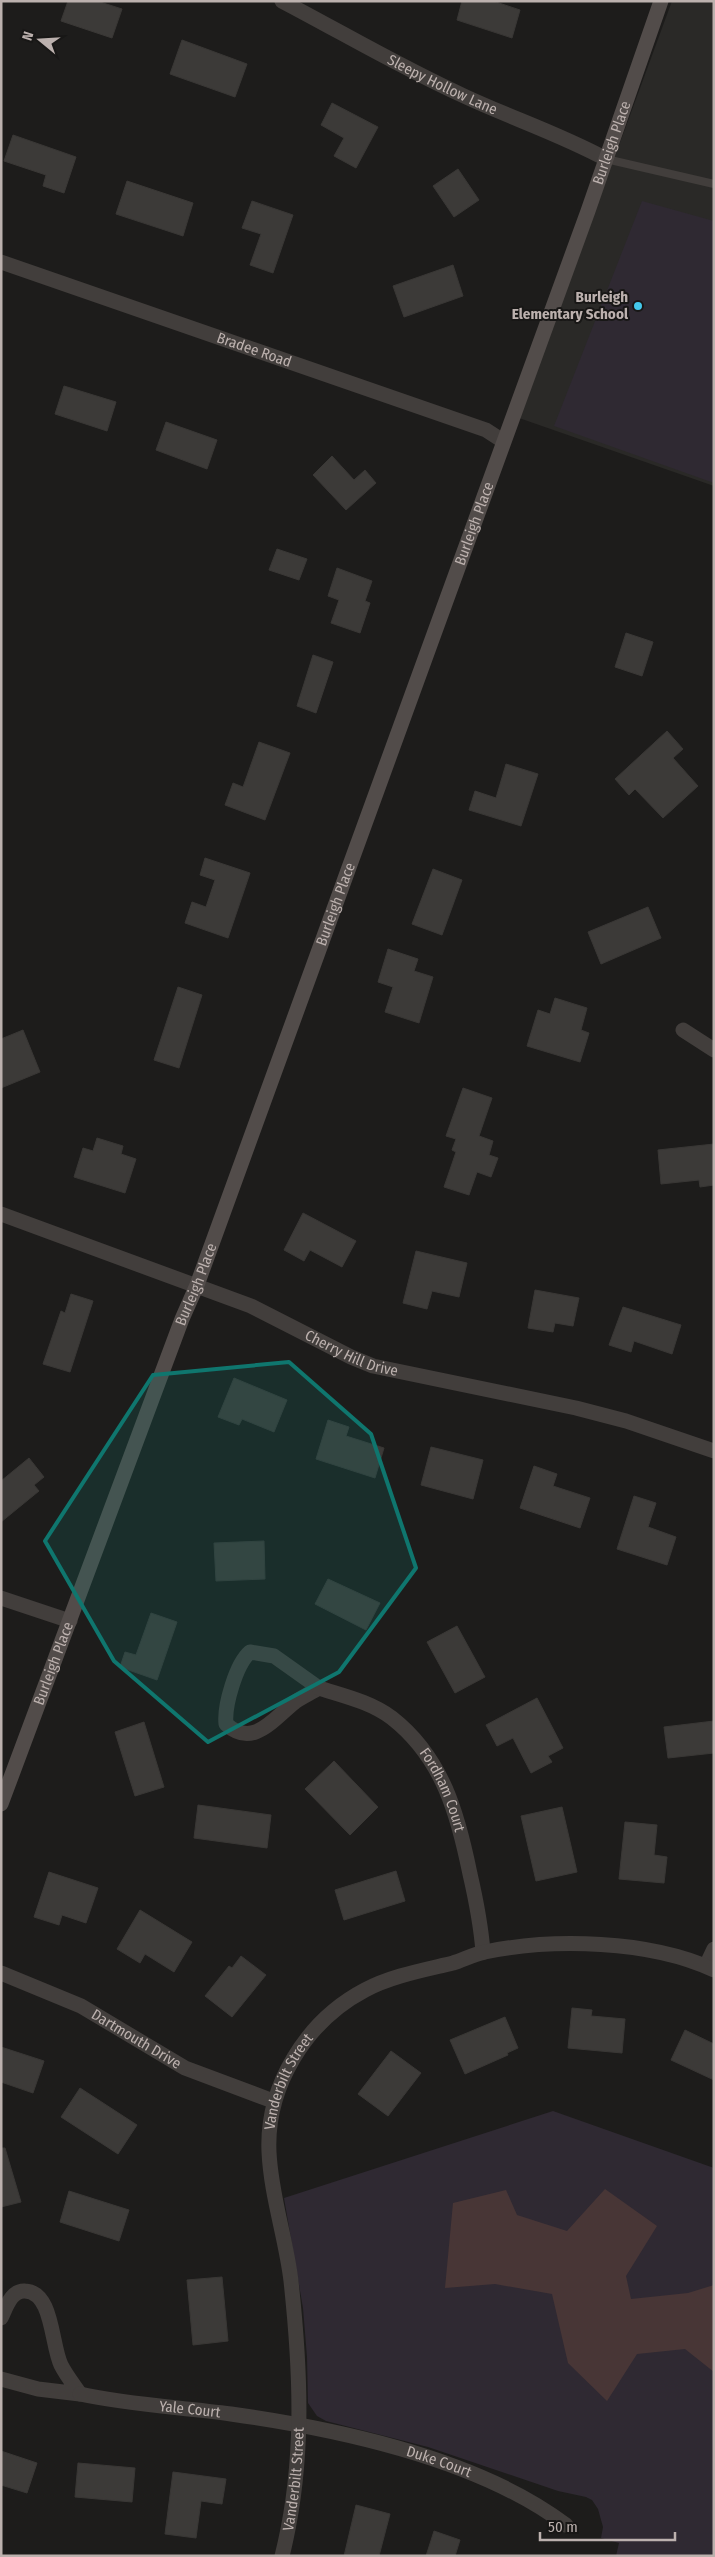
<svg xmlns="http://www.w3.org/2000/svg" width="715" height="2557" viewBox="0 0 715 2557" font-family="'Fira Sans Condensed',sans-serif">
<style>
.built{fill:#2a2927}
.green{fill:#2f2932}
.water{fill:#483636}
.building{fill:#3c3a38;stroke:#393735}
.lines{fill:none;stroke-linecap:round;stroke-linejoin:round}
.lane{stroke:#423e3c;stroke-width:8}
.street{stroke:#423e3c;stroke-width:15}
.secondary{stroke:#524c4a;stroke-width:15}
.marked{fill:#0f766e;fill-opacity:0.2;stroke:#0f766e;stroke-width:4;stroke-linejoin:round}
.poi-dot{fill:#44c8ec;stroke:#181716;stroke-width:2}
.labels{text-anchor:middle;dominant-baseline:central;stroke-width:4;stroke-linejoin:round;paint-order:stroke}
.street-label{font-size:15px;fill:#bcb1ae;stroke:#181716}
.poi-label{font-size:15px;font-weight:bold;fill:#bcb1ae;stroke:#181716;text-anchor:end}
</style>
<rect width="100%" height="100%" fill="#1d1c1b"/>
<path class="built" d="M 672,1 L 714,1 L 714,486 L 519,418 Z"/>
<path class="green" d="M 642,201 L 714,221 L 714,483 L 554,426 Z
M 553,2111 L 714,2168 L 714,2556 L 616,2556 L 619,2543 L 601,2538 L 603,2527 L 598,2509 L 592,2500 L 586,2497 L 558,2491 L 428,2447 L 326,2421 L 317,2416 L 308,2403 L 307,2357 L 303,2308 L 284,2198 Z"/>
<path class="water" d="M 605,2189 L 657,2226 L 626,2276 L 631,2299 L 688,2293 L 714,2285 L 714,2372 L 685,2349 L 637,2354 L 607,2401 L 568,2363 L 552,2294 L 495,2284 L 445,2288 L 453,2203 L 506,2190 L 517,2215 L 567,2231 Z"/>
<path class="building" d="M 68,1 L 97,1 L 122,9 L 112,38 L 61,21 Z
M 462,1 L 493,1 L 520,10 L 512,38 L 457,20 Z
M 182,40 L 247,64 L 235,97 L 170,74 Z
M 332,103 L 378,127 L 356,168 L 334,156 L 344,138 L 321,125 Z
M 13,135 L 76,157 L 64,193 L 43,186 L 46,175 L 4,161 Z
M 458,169 L 479,200 L 454,217 L 433,186 Z
M 127,181 L 193,203 L 183,236 L 116,214 Z
M 252,201 L 293,215 L 273,273 L 250,265 L 261,234 L 242,228 Z
M 453,265 L 463,296 L 404,317 L 393,286 Z
M 64,386 L 116,402 L 107,431 L 55,414 Z
M 166,422 L 217,440 L 207,469 L 156,450 Z
M 332,456 L 354,480 L 365,470 L 376,483 L 346,510 L 313,475 Z
M 277,549 L 307,559 L 299,580 L 269,570 Z
M 337,568 L 372,581 L 365,601 L 370,603 L 360,633 L 331,623 L 339,600 L 328,596 Z
M 626,633 L 653,642 L 642,676 L 615,667 Z
M 313,655 L 333,662 L 316,713 L 297,706 Z
M 667,731 L 683,749 L 673,758 L 698,786 L 663,818 L 635,789 L 629,795 L 615,779 Z
M 259,742 L 290,753 L 265,820 L 225,805 L 233,783 L 243,787 Z
M 506,764 L 538,774 L 521,826 L 469,810 L 475,791 L 496,798 Z
M 205,858 L 250,873 L 228,938 L 185,923 L 192,902 L 206,907 L 215,880 L 200,875 Z
M 433,869 L 462,880 L 442,935 L 412,924 Z
M 648,907 L 661,938 L 601,964 L 588,932 Z
M 388,949 L 418,959 L 414,971 L 433,977 L 419,1023 L 385,1012 L 393,987 L 378,982 Z
M 178,987 L 202,995 L 179,1068 L 154,1060 Z
M 555,998 L 587,1008 L 581,1030 L 589,1033 L 580,1062 L 527,1046 L 538,1010 L 550,1014 Z
M 23,1030 L 40,1072 L 1,1088 L 1,1039 Z
M 463,1088 L 492,1098 L 479,1136 L 493,1141 L 489,1155 L 498,1158 L 491,1177 L 477,1172 L 469,1195 L 444,1187 L 456,1152 L 452,1150 L 456,1139 L 446,1136 Z
M 97,1138 L 123,1146 L 121,1154 L 136,1159 L 125,1193 L 74,1177 L 83,1148 L 93,1151 Z
M 714,1144 L 714,1185 L 700,1187 L 699,1180 L 661,1184 L 658,1150 Z
M 303,1213 L 356,1241 L 342,1267 L 310,1250 L 304,1261 L 284,1250 Z
M 416,1251 L 467,1263 L 459,1297 L 432,1291 L 427,1309 L 403,1303 Z
M 535,1290 L 579,1298 L 573,1326 L 555,1323 L 553,1332 L 528,1328 Z
M 71,1294 L 93,1301 L 70,1372 L 43,1364 L 61,1311 L 65,1313 Z
M 623,1307 L 681,1325 L 672,1354 L 634,1341 L 631,1352 L 609,1345 Z
M 234,1378 L 287,1400 L 274,1432 L 242,1419 L 239,1425 L 218,1417 Z
M 328,1420 L 349,1427 L 346,1436 L 384,1448 L 375,1478 L 316,1459 Z
M 431,1447 L 483,1460 L 473,1499 L 421,1485 Z
M 29,1458 L 44,1477 L 34,1485 L 39,1491 L 1,1522 L 1,1481 Z
M 534,1466 L 557,1474 L 553,1486 L 590,1498 L 580,1528 L 520,1508 Z
M 634,1496 L 656,1503 L 648,1527 L 676,1537 L 667,1565 L 617,1549 Z
M 264,1541 L 265,1579 L 216,1581 L 214,1543 Z
M 328,1579 L 380,1603 L 366,1630 L 315,1604 Z
M 151,1613 L 177,1622 L 157,1680 L 120,1667 L 125,1652 L 136,1655 Z
M 457,1626 L 485,1677 L 455,1693 L 427,1642 Z
M 537,1698 L 563,1748 L 548,1756 L 552,1762 L 531,1773 L 513,1738 L 497,1746 L 486,1725 Z
M 714,1721 L 714,1753 L 668,1758 L 664,1727 Z
M 144,1722 L 164,1787 L 135,1796 L 115,1732 Z
M 334,1761 L 378,1807 L 350,1835 L 305,1789 Z
M 198,1805 L 271,1815 L 267,1848 L 194,1838 Z
M 562,1807 L 577,1872 L 536,1881 L 521,1816 Z
M 625,1822 L 657,1825 L 654,1855 L 667,1857 L 664,1883 L 619,1879 Z
M 396,1871 L 405,1901 L 344,1920 L 335,1890 Z
M 49,1872 L 98,1888 L 86,1923 L 62,1915 L 59,1925 L 34,1917 Z
M 140,1910 L 192,1942 L 174,1972 L 145,1954 L 140,1963 L 117,1949 Z
M 241,1956 L 266,1975 L 232,2017 L 205,1996 L 229,1966 L 232,1968 Z
M 572,2008 L 592,2010 L 591,2016 L 625,2019 L 622,2053 L 568,2048 Z
M 505,2017 L 518,2048 L 507,2053 L 508,2055 L 465,2074 L 450,2040 Z
M 685,2030 L 714,2044 L 714,2080 L 671,2060 Z
M 1,2047 L 44,2061 L 33,2093 L 1,2082 Z
M 391,2051 L 421,2073 L 388,2116 L 358,2094 Z
M 80,2088 L 137,2125 L 118,2154 L 61,2117 Z
M 1,2148 L 5,2148 L 21,2202 L 1,2207 Z
M 69,2191 L 129,2210 L 119,2241 L 60,2222 Z
M 222,2277 L 228,2341 L 193,2345 L 187,2280 Z
M 1,2451 L 37,2463 L 27,2493 L 1,2485 Z
M 78,2463 L 135,2468 L 132,2502 L 75,2497 Z
M 173,2472 L 226,2479 L 222,2504 L 201,2501 L 196,2538 L 165,2534 Z
M 356,2505 L 390,2514 L 379,2556 L 344,2556 Z
M 434,2531 L 460,2540 L 455,2556 L 426,2556 Z"/>
<g class="lines">
<path class="lane" d="M 606,159 L 714,184"/>
<g class="street">
<path id="s1" d="M 282,1 C 343,33 402,68 464,96 C 511,118 560,134 606,159"/>
<path id="s2" d="M 1,262 L 486,430 L 503,441"/>
<path d="M 683,1030 L 714,1050"/>
<path id="s3" d="M 1,1214 L 251,1306 L 351,1357 L 373,1366 L 576,1408 L 626,1421 L 714,1451"/>
<path d="M 1,1598 L 70,1621"/>
<path d="M 250,1652 L 274,1656 L 319,1688 C 311,1693 302,1697 295,1702 C 273,1719 253,1749 226,1724 C 224,1706 236,1664 250,1652 Z"/>
<path id="s4" d="M 319,1688 C 344,1696 371,1702 392,1718 C 443,1758 458,1815 470,1874 C 476,1900 481,1926 483,1952"/>
<path d="M 706,1966 L 714,1949"/>
<path id="s5" d="M 1,1973 L 81,2006 L 185,2068 L 273,2101"/>
<path d="M 1,2318 C 6,2308 11,2290 25,2291 C 53,2292 51,2344 61,2365 C 66,2375 74,2385 80,2394 L 38,2389 L 1,2379"/>
<path id="s6" d="M 80,2394 C 130,2405 180,2407 231,2414 C 338,2429 479,2459 566,2525"/>
<path id="s7" d="M 282,2556 C 305,2465 301,2374 291,2281 C 286,2238 271,2196 269,2152 C 266,2086 306,2021 365,1990 C 391,1976 424,1970 453,1963 C 463,1960 474,1954 485,1952 C 553,1938 650,1940 714,1970"/>
</g>
<path class="secondary" id="s8" d="M 1,1804 L 182,1319 L 197,1285 L 588,211 L 661,1"/>
</g>
<path class="marked" d="M 289,1362 L 371,1434 L 416,1568 L 339,1672 L 208,1742 L 114,1661 L 45,1541 L 153,1375 Z"/>
<circle class="poi-dot" cx="638" cy="306" r="5"/>
<g class="labels">
<g class="street-label">
<text stroke="none"><textPath href="#s1" startOffset="181">Sleepy Hollow Lane</textPath></text>
<text stroke="none"><textPath href="#s8" startOffset="1770">Burleigh Place</textPath></text>
<text stroke="none"><textPath href="#s2" startOffset="268">Bradee Road</textPath></text>
<text stroke="none"><textPath href="#s8" startOffset="1365">Burleigh Place</textPath></text>
<text stroke="none"><textPath href="#s8" startOffset="960">Burleigh Place</textPath></text>
<text stroke="none"><textPath href="#s8" startOffset="555">Burleigh Place</textPath></text>
<text stroke="none"><textPath href="#s3" startOffset="378">Cherry Hill Drive</textPath></text>
<text stroke="none"><textPath href="#s8" startOffset="150">Burleigh Place</textPath></text>
<text stroke="none"><textPath href="#s4" startOffset="169">Fordham Court</textPath></text>
<text stroke="none"><textPath href="#s5" startOffset="151">Dartmouth Drive</textPath></text>
<text stroke="none"><textPath href="#s7" startOffset="482">Vanderbilt Street</textPath></text>
<text stroke="none"><textPath href="#s6" startOffset="111">Yale Court</textPath></text>
<text stroke="none"><textPath href="#s6" startOffset="366">Duke Court</textPath></text>
<text stroke="none"><textPath href="#s7" startOffset="78">Vanderbilt Street</textPath></text>
</g>
<g class="poi-label">
<text x="628" y="297">Burleigh<tspan x="628" dy="17">Elementary School</tspan></text>
</g>
</g>
<rect width="715" height="2557" fill="none" stroke="#bcb1ae" stroke-width="5"/>
<g transform="translate(40 40) rotate(288)" stroke="#181716" stroke-width="4" paint-order="stroke">
<path d="M0-4L9 19L0 12L-9 19Z" fill="#bcb1ae"/>
<text y="-8" font-size="14" font-weight="bold" text-anchor="middle" fill="#bcb1ae">N</text>
</g>
<path d="M540 2532v8h135v-8" fill="none" stroke="#bcb1ae" stroke-width="2.5"/>
<text x="548" y="2532" font-size="15" fill="#bcb1ae" stroke="#181716" stroke-width="4" paint-order="stroke">50 m</text>
</svg>
